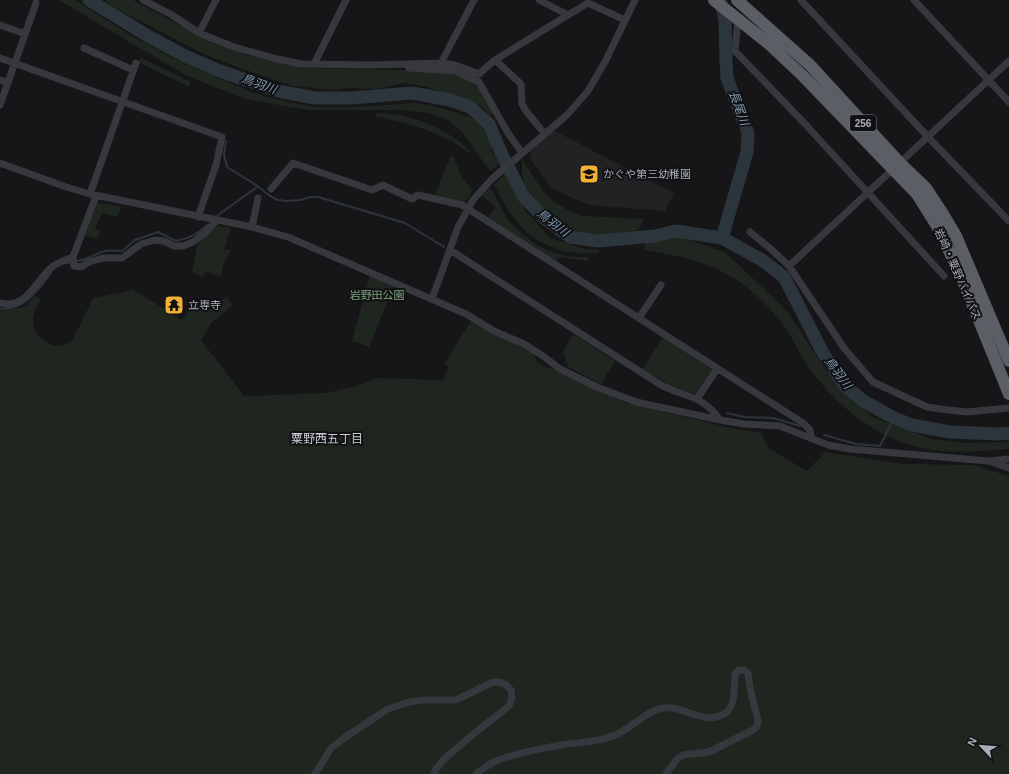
<svg xmlns="http://www.w3.org/2000/svg" width="1009" height="774" viewBox="0 0 1009 774" font-family="Arial,'Noto Sans JP',sans-serif">
<style>
.built{fill:#222225}
.green{fill:#1e261f}
.lines{fill:none;stroke-linecap:round;stroke-linejoin:round}
.stream{stroke:#2c353c;stroke-width:2}
.river{stroke:#2c353c;stroke-width:13}
.minor{stroke:#37383d;stroke-width:7}
.trunk{stroke:#5b5e65;stroke-width:12}
.labels{text-anchor:middle;dominant-baseline:central;stroke-width:4;stroke-linejoin:round;paint-order:stroke}
.shield{fill:#111113;stroke:#7b7e86;stroke-width:1}
.shield-label{font-size:10px;font-weight:bold;fill:#a8adb8}
.poi-label{font-size:11px;fill:#a8adb8;stroke:#111113;text-anchor:start}
.street-label{font-size:11px;fill:#a8adb8;stroke:#111113}
.park-label{font-size:11px;fill:#7fa381;stroke:#111113}
.water-label{font-size:12px;font-style:italic;fill:#7f9bb3;stroke:#111113}
.neighbourhood-label{font-size:12px;fill:#c9ccd4;stroke:#111113}
</style>
<rect width="100%" height="100%" fill="#161618"/>
<path class="built" d="M 553,130 L 674,193 L 665,211 L 589,205 L 551,188 L 531,160 L 530,155 L 531,151 Z"/>
<path class="green" d="M 59,0 L 75,0 L 135,38 L 181,62 L 254,93 L 287,102 L 317,107 L 357,107 L 414,103 L 434,106 L 467,116 L 483,125 L 490,139 L 492,151 L 499,164 L 490,171 L 461,131 L 448,120 L 429,113 L 403,110 L 308,110 L 284,106 L 243,98 L 187,76 Z
M 104,0 L 133,0 L 202,37 L 247,55 L 304,68 L 437,71 C 452,74 472,77 482,91 C 486,97 490,106 493,113 L 489,116 L 483,107 L 459,98 L 427,87 L 404,83 L 376,89 L 344,88 L 334,90 L 292,86 L 223,62 L 200,52 L 115,8 Z
M 140,57 L 191,82 L 189,87 L 140,63 Z
M 375,113 C 412,114 442,126 470,150 L 470,154 L 452,141 L 427,130 L 402,122 L 376,117 Z
M 453,156 L 462,178 L 473,190 L 465,203 L 435,195 L 450,157 Z
M 522,159 L 544,192 L 553,201 L 571,212 L 582,216 L 643,219 L 639,229 L 629,235 L 578,233 L 544,211 L 537,203 L 526,186 L 522,175 Z
M 506,173 L 525,210 L 550,238 L 584,249 L 599,250 L 599,253 C 589,253 578,254 568,252 C 560,251 552,247 545,244 C 517,230 509,211 494,185 Z
M 490,187 C 497,198 502,211 510,222 C 524,238 546,253 567,256 C 574,257 582,257 589,257 L 588,261 L 559,257 L 556,262 L 488,218 L 496,207 L 482,196 Z
M 97,203 L 121,206 L 118,217 L 102,213 L 95,229 L 101,230 L 97,239 L 85,236 Z
M 215,225 L 231,228 L 224,250 L 231,250 L 224,262 L 221,277 L 206,271 L 203,277 L 192,272 L 197,246 Z
M 681,237 L 724,252 L 741,267 L 788,312 L 824,368 L 853,400 L 872,417 L 932,439 L 964,443 L 1009,442 L 1009,449 C 984,451 958,453 933,450 C 880,443 834,405 805,362 C 797,349 791,335 782,323 C 768,305 749,287 730,276 C 704,260 673,255 644,250 L 646,240 Z
M 370,275 L 394,285 L 369,347 L 352,341 Z
M 132,289 L 182,320 L 191,308 L 206,311 L 226,297 L 233,305 L 212,322 L 201,340 L 244,396 L 326,393 L 357,386 L 377,378 L 443,380 L 449,366 L 444,364 L 471,321 L 533,353 L 537,362 L 546,367 L 567,372 L 626,403 L 731,428 L 762,433 L 768,448 L 807,471 L 825,452 L 903,464 L 973,465 L 1009,476 L 1009,772 L 1006,774 L 0,774 L 0,311 L 26,307 L 34,296 L 41,298 C 38,305 32,314 33,322 C 34,339 57,354 72,340 C 74,338 76,332 78,329 C 83,319 88,308 93,298 L 126,292 Z
M 573,334 L 615,361 L 601,384 L 568,367 L 563,351 Z
M 663,337 L 716,372 L 701,396 L 670,385 L 642,369 Z"/>
<g class="lines">
<path class="stream" d="M 226,141 L 224,155 L 227,167 L 256,185 L 270,196 L 278,200 L 287,201 L 300,200 L 311,197 L 318,197 L 405,223 L 444,247
M 214,218 L 257,187
M 67,263 C 73,262 80,261 85,259 C 104,252 101,249 122,251 L 135,240 L 158,232 L 176,241 C 188,238 198,235 207,225
M 0,309 C 26,309 37,291 51,273
M 727,413 L 744,417 L 773,418 L 800,426
M 824,435 L 856,444 L 880,446 L 894,418"/>
<path class="river" d="M 89,0 L 148,36 L 185,56 L 220,71 L 278,91 L 315,98 L 351,98 L 412,93 L 450,100 L 470,107 L 489,124 L 503,157 L 524,197 L 544,218 L 570,237 L 598,241 L 655,236 L 676,231 L 722,238 L 762,260 L 784,277 L 823,353 L 845,386 L 865,402 L 894,418 L 912,425 L 950,432 L 998,434 L 1009,433
M 720,0 L 725,19 L 726,62 L 727,78 L 748,133 L 747,152 L 722,238"/>
<path class="minor" d="M 143,0 L 172,15 L 199,33 L 234,47 L 277,59 L 302,64 L 373,65 L 441,63 L 455,65 L 479,74 L 495,60 L 568,15
M 539,0 L 568,15 L 588,3 L 625,20
M 801,0 L 928,137 L 1009,221
M 914,0 L 1009,102
M 738,19 L 735,51 L 807,126 L 944,276
M 0,25 L 25,34
M 199,33 L 216,0
M 84,48 L 133,70
M 0,58 L 222,137 L 216,165 L 198,217
M 495,60 L 521,84 L 522,104 L 526,111 L 544,133
M 441,63 L 474,0
M 314,64 L 346,0
M 409,68 L 455,71 L 479,82 L 508,133 L 522,153
M 0,80 L 8,83
M 0,105 L 36,3
M 0,163 L 66,187 L 90,194 L 252,227 L 288,237 L 466,314 L 494,331 L 524,344 L 543,356 L 560,369 L 597,387 L 636,402 L 720,420 L 744,424 L 780,426 L 828,445 L 850,449 L 988,461 L 1009,459
M 271,189 L 293,163 L 372,190 L 383,185 L 412,199 L 418,195 L 462,205 L 803,423 L 810,430 L 811,437
M 90,194 L 136,63
M 96,196 L 73,257 L 74,266 L 81,267 L 89,262 L 103,258 L 122,258 L 141,244 L 155,240 L 164,241 L 174,246 L 183,246 L 193,242 L 204,234 L 217,220
M 252,227 L 258,198
M 750,232 L 772,250 L 789,266 L 844,348 L 873,382 L 927,407 L 940,409 L 967,412 L 1009,408
M 450,250 L 661,385 C 685,397 703,395 720,420
M 789,266 L 1009,61
M 432,299 L 458,227 L 473,200 L 492,179 L 567,115 L 588,91 L 605,62 L 635,0
M 0,303 C 26,310 35,282 51,268 C 57,262 66,260 73,257
M 639,318 L 661,285
M 697,399 L 717,369
M 992,462 L 1009,468
M 315,774 L 331,748 L 344,738 L 388,709 L 409,702 L 423,700 L 456,700 L 493,682 L 500,682 L 506,685 L 511,690 L 512,698 L 509,706 L 471,736 L 443,760 L 436,769 L 434,774
M 476,774 C 482,770 487,765 494,762 C 511,754 548,747 568,744 C 582,742 596,742 610,737 C 629,732 644,711 663,708 C 684,705 703,726 724,714 C 736,708 734,686 735,674 L 739,670 L 744,670 L 748,673 L 751,693 L 758,720 L 757,726 L 753,730 L 709,752 L 683,755 L 678,758 L 666,774"/>
<path class="trunk" d="M 714,0 L 769,44 L 803,76 L 917,194 L 937,226 L 958,269 L 1009,394
M 737,0 L 810,65 L 900,163 L 926,188 L 943,214 L 956,236 L 1009,361"/>
</g>
<defs>
<g id="school-square" transform="scale(1)"><rect x="-9" y="-9" width="18" height="18" rx="4" fill="#f2b134" stroke="#111113"/><path d="M0-5L7-2L0 1L-7-2ZM-4 1L0 2.5L4 1V4Q0 6-4 4Z" fill="#111"/></g>
<g id="temple-square" transform="scale(1)"><rect x="-9" y="-9" width="18" height="18" rx="4" fill="#f2b134" stroke="#111113"/><path d="M0-6L5-2H3V0L6.5 2.5H4V6H1.5V3h-3V6H-4V2.5H-6.5L-3 0V-2H-5Z" fill="#111"/></g>
</defs>
<g fill-rule="evenodd">
<use href="#school-square" x="589" y="174"/>
<use href="#temple-square" x="174" y="305"/>
</g>
<g class="labels">
<rect class="shield" x="850" y="115" width="26" height="16" rx="3"/>
<g class="shield-label">
<text x="863" y="123">256</text>
</g>
<g class="poi-label">
<text x="603" y="174">かぐや第三幼稚園</text>
<text x="188" y="305">立専寺</text>
</g>
<g class="street-label">
<text transform="translate(958 274) rotate(66)">岩崎・粟野バイパス</text>
</g>
<g class="park-label">
<text x="377" y="295">岩野田公園</text>
</g>
<g class="water-label">
<text transform="translate(259 84) rotate(20)">鳥羽川</text>
<text transform="translate(739 108) rotate(70)">長尾川</text>
<text transform="translate(553 223) rotate(38)">鳥羽川</text>
<text transform="translate(838 373) rotate(53)">鳥羽川</text>
</g>
<g class="neighbourhood-label">
<text x="327" y="439">粟野西五丁目</text>
</g>
</g>
<g transform="translate(981 746) rotate(296)" stroke="#111113" stroke-width="3" paint-order="stroke">
<path d="M0-3L7 15L0 10L-7 15Z" fill="#a8adb8"/>
<text y="-6" font-size="11" font-weight="bold" text-anchor="middle" fill="#a8adb8">N</text>
</g>
</svg>
